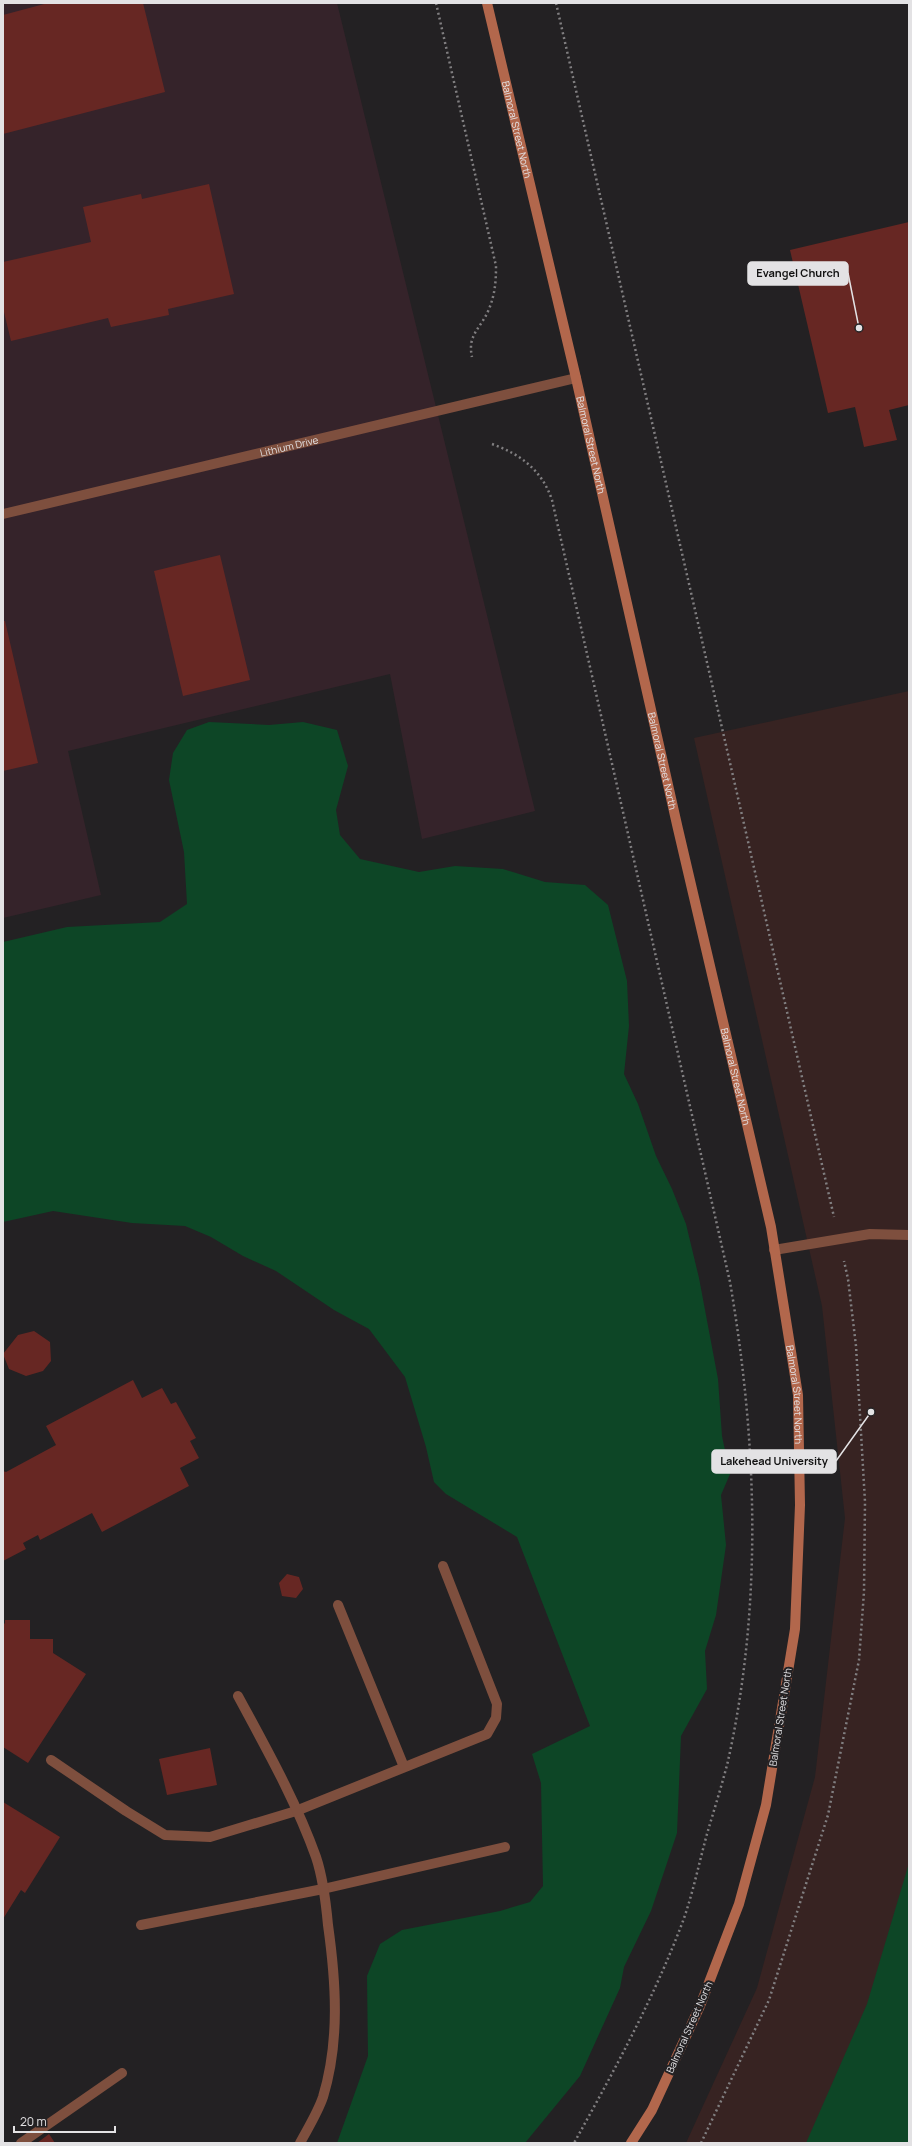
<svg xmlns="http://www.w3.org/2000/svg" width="912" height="2146" viewBox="0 0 912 2146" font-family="Manrope,sans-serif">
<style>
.commercial{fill:#35232a}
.education{fill:#372322}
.green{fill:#0d4626}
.building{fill:#672723}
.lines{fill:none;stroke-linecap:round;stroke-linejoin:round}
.path{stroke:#817f81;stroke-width:2.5;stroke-dasharray:2 3;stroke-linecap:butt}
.lane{stroke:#7e4f3e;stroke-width:10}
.street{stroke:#7e4f3e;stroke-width:10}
.secondary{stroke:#b2674c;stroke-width:10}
.labels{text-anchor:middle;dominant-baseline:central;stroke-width:4;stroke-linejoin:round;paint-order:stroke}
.street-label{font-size:10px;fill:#e3e2e4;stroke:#232123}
.leader{fill:none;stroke:#e3e2e4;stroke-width:1.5}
.callout-dot{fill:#e3e2e4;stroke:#232123;stroke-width:1.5}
.callout{fill:#e3e2e4;stroke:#e3e2e4;stroke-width:1.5}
.callout-label{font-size:11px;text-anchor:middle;font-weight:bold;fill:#111}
</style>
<rect width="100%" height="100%" fill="#232123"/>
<path class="commercial" d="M 3,3 L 337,3 L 535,811 L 422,839 L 390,674 L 68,751 L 101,895 L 3,918 Z"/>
<path class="education" d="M 909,691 L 909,2143 L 686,2143 L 757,1988 L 815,1777 L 845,1518 L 822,1306 L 694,738 Z"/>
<path class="green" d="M 209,722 L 269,725 L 303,722 L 337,730 L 348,766 L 336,810 L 340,835 L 360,859 L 419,872 L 455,866 L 503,869 L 545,882 L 585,885 L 608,905 L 627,981 L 629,1026 L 624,1074 L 638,1104 L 656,1156 L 672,1189 L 686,1224 L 699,1278 L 718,1379 L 722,1436 L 730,1474 L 721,1495 L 726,1545 L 716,1615 L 705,1651 L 707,1689 L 681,1736 L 677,1833 L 651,1911 L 624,1967 L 620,1988 L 580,2076 L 525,2143 L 337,2143 L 368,2056 L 367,1976 L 380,1944 L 402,1930 L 500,1911 L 530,1902 L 543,1886 L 541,1783 L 532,1754 L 590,1726 L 517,1537 L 446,1494 L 434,1482 L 426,1447 L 405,1377 L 369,1329 L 334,1310 L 276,1271 L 243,1256 L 211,1237 L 185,1226 L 132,1223 L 53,1211 L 3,1222 L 3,942 L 67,927 L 160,922 L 187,904 L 184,852 L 169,780 L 173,753 L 187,730 Z
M 909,1863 L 909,2143 L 806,2143 L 867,2004 Z"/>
<path class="building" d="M 48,3 L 143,3 L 165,92 L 3,134 L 3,15 Z
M 209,184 L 234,294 L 168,309 L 169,315 L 111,327 L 108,318 L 11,341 L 3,308 L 3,262 L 91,242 L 83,207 L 141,194 L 142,199 Z
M 909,222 L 909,405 L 889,410 L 897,440 L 864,447 L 855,407 L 828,413 L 790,250 Z
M 220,555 L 250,680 L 183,696 L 154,571 Z
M 3,621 L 5,621 L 38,763 L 3,771 Z
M 34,1331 L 50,1342 L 51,1361 L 43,1371 L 26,1376 L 9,1369 L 3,1354 L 18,1335 Z
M 133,1380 L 142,1398 L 162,1388 L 171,1404 L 176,1402 L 196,1438 L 190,1441 L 199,1458 L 180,1468 L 189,1486 L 102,1532 L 92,1513 L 40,1540 L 38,1535 L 23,1543 L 26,1549 L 3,1561 L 3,1471 L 6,1472 L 56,1445 L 46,1426 Z
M 287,1574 L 299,1577 L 303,1589 L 296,1598 L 282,1596 L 279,1583 Z
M 5,1620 L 30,1620 L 30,1639 L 53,1639 L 53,1653 L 86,1674 L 28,1763 L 3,1747 L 3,1622 L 5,1624 Z
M 210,1748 L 217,1785 L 167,1795 L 159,1759 Z
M 3,1802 L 60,1837 L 25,1893 L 21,1890 L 3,1919 Z
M 49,2134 L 55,2143 L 37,2143 Z"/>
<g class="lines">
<path class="path" d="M 436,3 L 496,266 C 496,282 495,294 489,309 C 481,329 467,334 472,357
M 556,3 L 834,1217
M 492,444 C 520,454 542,470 552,500 L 730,1282 C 757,1440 763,1603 728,1761 C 722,1785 714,1810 707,1834 C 699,1863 693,1893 683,1921 C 654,1998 614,2071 574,2143
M 701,2143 L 769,2000 L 828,1815 L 859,1660 L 864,1592 L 865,1502 L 856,1346 L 848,1279 L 844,1261"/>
<path class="lane" d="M 774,1250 L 870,1234 L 909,1235
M 338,1605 L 404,1767
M 51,1760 L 126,1811 L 165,1835 L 210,1837 L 296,1811 L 487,1734 L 496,1718 L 497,1704 L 443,1566
M 141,1925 L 323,1889 L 505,1847
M 21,2143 L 122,2073"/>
<g class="street">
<path id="s1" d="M 3,514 L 576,378"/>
<path d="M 238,1696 C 266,1748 296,1801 316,1857 C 323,1878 326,1903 328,1925 C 336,1982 340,2041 323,2097 C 318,2112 308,2128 300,2143"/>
</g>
<path class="secondary" id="s2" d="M 487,3 L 576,378 L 678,829 L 771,1227 L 798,1395 L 800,1505 L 795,1629 L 766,1805 L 739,1904 L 700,2006 L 652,2110 L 631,2143"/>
</g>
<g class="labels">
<g class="street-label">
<text stroke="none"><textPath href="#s2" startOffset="130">Balmoral Street North</textPath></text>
<text stroke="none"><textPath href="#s2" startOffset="454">Balmoral Street North</textPath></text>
<text stroke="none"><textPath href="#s1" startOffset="294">Lithium Drive</textPath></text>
<text stroke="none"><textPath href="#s2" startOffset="778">Balmoral Street North</textPath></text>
<text stroke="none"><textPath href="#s2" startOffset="1102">Balmoral Street North</textPath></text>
<text stroke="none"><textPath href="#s2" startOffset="1426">Balmoral Street North</textPath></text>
<text transform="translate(780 1717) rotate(-81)">Balmoral Street North</text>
<text transform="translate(689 2027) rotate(-66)">Balmoral Street North</text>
</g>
</g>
<path class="leader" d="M859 328L848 273M871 1412L836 1461"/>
<g class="callout-dot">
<circle cx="859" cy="328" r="4"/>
<circle cx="871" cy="1412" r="4"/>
</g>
<g class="callout">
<rect x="748" y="262" width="100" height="23" rx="4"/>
<rect x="712" y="1450" width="124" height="23" rx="4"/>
</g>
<g class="callout-label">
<text x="798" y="277">Evangel Church</text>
<text x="774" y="1465">Lakehead University</text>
</g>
<rect width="912" height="2146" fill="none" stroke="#e3e2e4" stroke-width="8"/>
<path d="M14 2126v6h101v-6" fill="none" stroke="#e3e2e4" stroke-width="2"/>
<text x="20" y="2126" font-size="12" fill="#e3e2e4" stroke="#232123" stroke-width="3" paint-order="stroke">20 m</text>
</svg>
